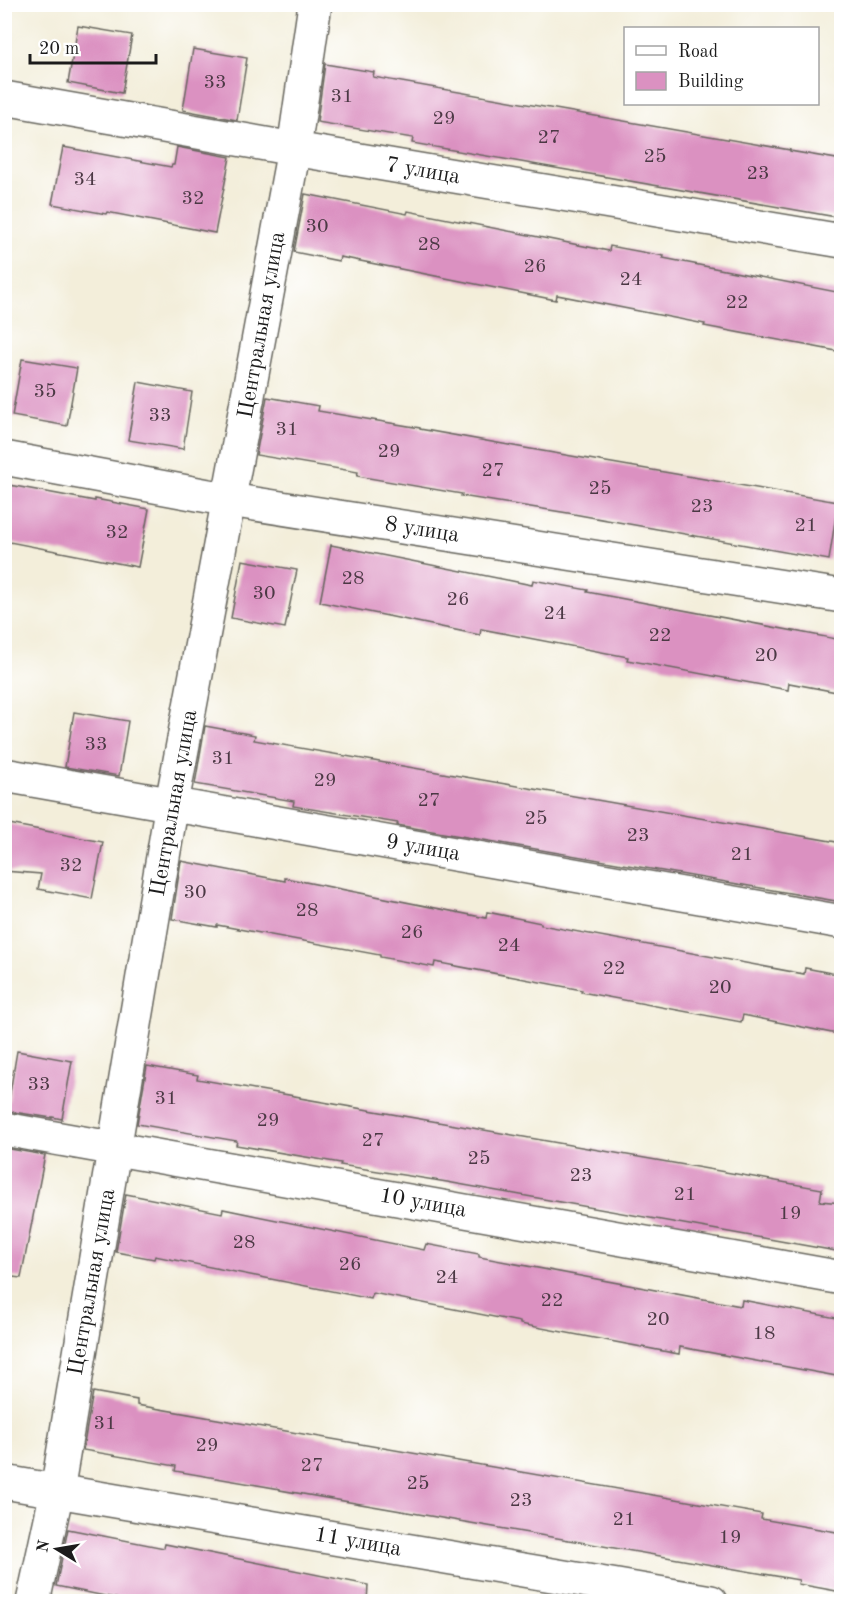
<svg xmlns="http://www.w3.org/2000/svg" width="846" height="1606" viewBox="0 0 846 1606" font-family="'Old Standard TT',serif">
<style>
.building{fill:#db91c1}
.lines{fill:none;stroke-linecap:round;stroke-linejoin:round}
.minor-casing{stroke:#67665e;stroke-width:36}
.minor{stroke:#fff;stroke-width:33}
.labels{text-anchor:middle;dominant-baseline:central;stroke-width:5;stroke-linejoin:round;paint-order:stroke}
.number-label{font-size:20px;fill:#4c3945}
.street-label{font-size:22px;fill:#1c1c1c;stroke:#fff}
</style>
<rect width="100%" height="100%" fill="#fff"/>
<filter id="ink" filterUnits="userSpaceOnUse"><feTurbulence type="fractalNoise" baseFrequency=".0167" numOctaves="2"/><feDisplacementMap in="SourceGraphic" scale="12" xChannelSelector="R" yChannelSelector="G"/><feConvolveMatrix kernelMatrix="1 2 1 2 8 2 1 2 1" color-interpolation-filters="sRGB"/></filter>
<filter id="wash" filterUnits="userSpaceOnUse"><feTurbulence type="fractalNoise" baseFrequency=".008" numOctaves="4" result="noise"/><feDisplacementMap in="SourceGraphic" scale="24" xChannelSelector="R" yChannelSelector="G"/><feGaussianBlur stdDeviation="1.35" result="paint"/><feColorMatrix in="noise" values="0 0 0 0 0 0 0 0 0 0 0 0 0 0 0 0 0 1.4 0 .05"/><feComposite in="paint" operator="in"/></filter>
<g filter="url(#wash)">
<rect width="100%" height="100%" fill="#f3eeda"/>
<g id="blocks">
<path class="building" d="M 78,26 L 132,35 L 122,93 L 68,83 Z
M 193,49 L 247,58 L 237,120 L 183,110 Z
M 325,64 L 374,72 L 373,77 L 790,150 L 790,151 L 842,160 L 842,218 L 412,143 L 413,138 L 317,122 Z
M 63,147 L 171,167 L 172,165 L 174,165 L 177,147 L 230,157 L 215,233 L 107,212 L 106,214 L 52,204 Z
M 305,194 L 407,214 L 408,211 L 609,251 L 610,246 L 664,256 L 663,258 L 842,293 L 842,352 L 704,326 L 705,324 L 557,295 L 556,300 L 340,257 L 339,261 L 294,252 Z
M 22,359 L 77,368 L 67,426 L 12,416 Z
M 138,382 L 192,392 L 183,449 L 128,440 Z
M 267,397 L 319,406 L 318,411 L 420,428 L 420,429 L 525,448 L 838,502 L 829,560 L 568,513 L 461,496 L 462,494 L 357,476 L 358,472 L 256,455 Z
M 4,484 L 95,501 L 95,499 L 149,509 L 138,567 L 4,541 Z
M 331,545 L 532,585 L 533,580 L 588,590 L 587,592 L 842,640 L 842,693 L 789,683 L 788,690 L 627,660 L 628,657 L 481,629 L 480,635 L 320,602 Z
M 242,560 L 297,570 L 285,628 L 231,618 Z
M 74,712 L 128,721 L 119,776 L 65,767 Z
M 205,726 L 255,735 L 254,740 L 842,843 L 842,902 L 397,825 L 398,823 L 293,806 L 294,801 L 195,784 Z
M 4,823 L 103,842 L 92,899 L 38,889 L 41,874 L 4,871 Z
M 181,861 L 285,881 L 285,878 L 486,918 L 487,912 L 541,923 L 541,925 L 804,974 L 805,968 L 842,975 L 842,1035 L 743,1015 L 741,1022 L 581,992 L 582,990 L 435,962 L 434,967 L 380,957 L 380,955 L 217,925 L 217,927 L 172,919 Z
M 17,1051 L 72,1061 L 62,1119 L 52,1117 L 52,1118 L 7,1111 Z
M 147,1066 L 198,1075 L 197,1079 L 300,1097 L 300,1098 L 822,1189 L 820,1201 L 842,1203 L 842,1252 L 447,1182 L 340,1165 L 341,1163 L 236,1145 L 237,1141 L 137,1124 Z
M 4,1148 L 45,1155 L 21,1278 L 4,1276 Z
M 126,1194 L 222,1213 L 223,1209 L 424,1250 L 426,1244 L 479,1254 L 479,1257 L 741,1306 L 742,1300 L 842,1319 L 842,1377 L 680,1347 L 679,1354 L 520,1324 L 520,1322 L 373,1293 L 371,1299 L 155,1256 L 154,1259 L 116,1252 Z
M 93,1392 L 137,1400 L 137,1405 L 762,1514 L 761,1519 L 842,1533 L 842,1592 L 798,1584 L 799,1580 L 280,1490 L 280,1489 L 175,1471 L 176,1466 L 83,1450 Z
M 68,1529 L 164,1548 L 165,1544 L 368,1585 L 367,1602 L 134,1602 L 56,1586 Z"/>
</g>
</g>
<g filter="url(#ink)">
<use href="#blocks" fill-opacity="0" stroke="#67665e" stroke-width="1.5"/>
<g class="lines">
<g class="minor-casing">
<path id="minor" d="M 4,98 L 294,149 L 842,241
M 4,458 L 230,500 L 842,596
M 4,775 L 842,922
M 4,1129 L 842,1278
M 4,1482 L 711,1602
M 33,1602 L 57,1491 L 172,803 L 294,149 L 315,4"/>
</g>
<use href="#minor" class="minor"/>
</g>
</g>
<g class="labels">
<g class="number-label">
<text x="215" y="83">33</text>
<text x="342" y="97">31</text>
<text x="444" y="119">29</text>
<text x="549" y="138">27</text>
<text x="655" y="157">25</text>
<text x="758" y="174">23</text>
<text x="85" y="180">34</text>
<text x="193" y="199">32</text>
<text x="317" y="227">30</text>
<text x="429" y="245">28</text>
<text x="535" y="267">26</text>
<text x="631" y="280">24</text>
<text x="737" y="303">22</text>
<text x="45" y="392">35</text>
<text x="160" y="416">33</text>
<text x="287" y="430">31</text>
<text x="389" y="452">29</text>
<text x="493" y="471">27</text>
<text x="600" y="489">25</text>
<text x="702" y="507">23</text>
<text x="806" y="526">21</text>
<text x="117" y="533">32</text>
<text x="353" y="579">28</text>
<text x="264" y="594">30</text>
<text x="458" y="600">26</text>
<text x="555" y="614">24</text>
<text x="660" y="636">22</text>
<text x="766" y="656">20</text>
<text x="96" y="745">33</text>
<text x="223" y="759">31</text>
<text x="325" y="781">29</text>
<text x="429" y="801">27</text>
<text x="536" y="819">25</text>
<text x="638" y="836">23</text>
<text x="742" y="855">21</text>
<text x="71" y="866">32</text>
<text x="195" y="893">30</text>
<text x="307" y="911">28</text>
<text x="412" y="933">26</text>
<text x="509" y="946">24</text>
<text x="614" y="969">22</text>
<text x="720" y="988">20</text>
<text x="39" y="1085">33</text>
<text x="166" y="1099">31</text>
<text x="268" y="1121">29</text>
<text x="373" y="1141">27</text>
<text x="479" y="1159">25</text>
<text x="581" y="1176">23</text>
<text x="685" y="1195">21</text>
<text x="790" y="1214">19</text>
<text x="244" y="1243">28</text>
<text x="350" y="1265">26</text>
<text x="447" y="1278">24</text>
<text x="552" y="1301">22</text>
<text x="658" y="1320">20</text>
<text x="764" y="1334">18</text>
<text x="105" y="1424">31</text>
<text x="207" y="1446">29</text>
<text x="312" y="1466">27</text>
<text x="418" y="1484">25</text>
<text x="521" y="1501">23</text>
<text x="624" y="1520">21</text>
<text x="730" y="1538">19</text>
</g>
<g class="street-label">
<text transform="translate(423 171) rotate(10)">7 улица</text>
<text transform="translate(262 325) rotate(-80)">Центральная улица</text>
<text transform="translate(422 530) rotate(9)">8 улица</text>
<text transform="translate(174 803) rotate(-80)">Центральная улица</text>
<text transform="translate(423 848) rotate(10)">9 улица</text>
<text transform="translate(423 1203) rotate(10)">10 улица</text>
<text transform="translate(92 1282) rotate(-80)">Центральная улица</text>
<text transform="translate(358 1542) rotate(10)">11 улица</text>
</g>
</g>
<rect width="846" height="1606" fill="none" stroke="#fff" stroke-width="24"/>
<rect x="624" y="27" width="195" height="78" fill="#ffffff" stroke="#a4a4a4" stroke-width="1.5"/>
<rect x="636" y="46" width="30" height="9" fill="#ffffff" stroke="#a4a4a4" stroke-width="1.5"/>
<text x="678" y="57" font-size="18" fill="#1c1c1c">Road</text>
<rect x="636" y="72" width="30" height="18" fill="#db91c1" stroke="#a4a4a4" stroke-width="1.5"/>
<text x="678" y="87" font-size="18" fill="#1c1c1c">Building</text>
<g transform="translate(57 1549) rotate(281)" stroke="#ffffff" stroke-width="4.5" paint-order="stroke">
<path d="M0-4.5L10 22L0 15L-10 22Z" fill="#1c1c1c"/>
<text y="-9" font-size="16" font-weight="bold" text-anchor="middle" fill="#1c1c1c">N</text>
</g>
<path d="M30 54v9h126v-9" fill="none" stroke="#1c1c1c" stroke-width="3"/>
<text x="39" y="54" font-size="18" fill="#1c1c1c" stroke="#ffffff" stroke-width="4.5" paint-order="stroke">20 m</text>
</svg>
